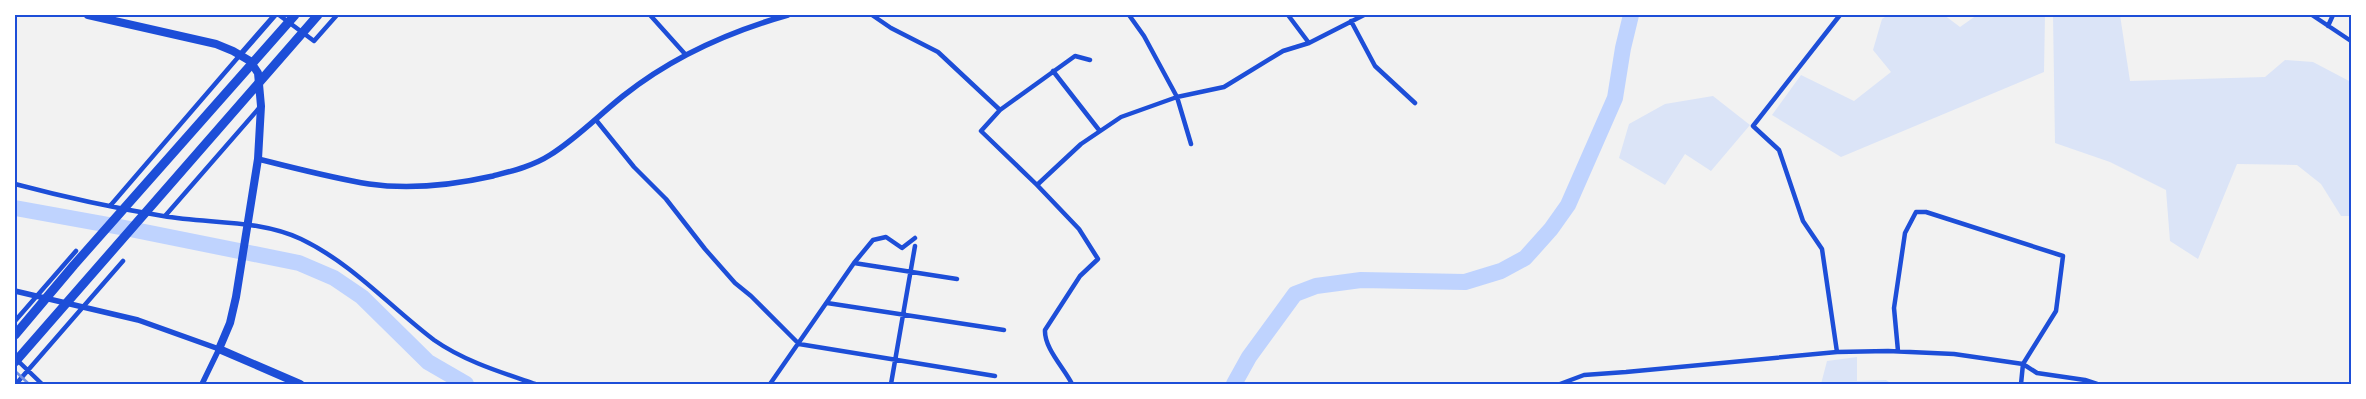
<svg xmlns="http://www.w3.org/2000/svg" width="2366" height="399" viewBox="0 0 2366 399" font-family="Helvetica,sans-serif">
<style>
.green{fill:#dbe4f7}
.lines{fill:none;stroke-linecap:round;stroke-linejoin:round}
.river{stroke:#bfd3fe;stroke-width:16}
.minor{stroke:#1d4ed8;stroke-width:4.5}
.tertiary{stroke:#1d4ed8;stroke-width:5.5}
.primary{stroke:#1d4ed8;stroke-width:8}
.motorway{stroke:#1d4ed8;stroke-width:9}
.rail{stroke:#7290e2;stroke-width:2.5}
.neatline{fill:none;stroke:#1d4ed8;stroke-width:2}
</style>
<rect width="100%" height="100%" fill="#f2f2f2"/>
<path class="green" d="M 1888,15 L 1944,15 L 1960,27 L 1977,15 L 2045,15 L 2044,72 L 1841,157 L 1772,115 L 1801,75 L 1854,101 L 1891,72 L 1873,50 L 1882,19 Z
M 2053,15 L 2120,15 L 2130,81 L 2265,77 L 2285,60 L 2313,62 L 2351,82 L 2351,216 L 2341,216 L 2321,184 L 2297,165 L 2237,164 L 2198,259 L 2170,241 L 2166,190 L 2110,162 L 2055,143 Z
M 1713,96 L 1750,125 L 1711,171 L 1685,154 L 1665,185 L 1619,158 L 1629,124 L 1665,104 Z
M 1857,357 L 1857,381 L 1886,380 L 1892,384 L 1821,384 L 1827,361 Z"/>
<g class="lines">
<path class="river" d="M 15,208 L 120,227 L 299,263 L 334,278 L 362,297 L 428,362 L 466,384
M 1234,384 L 1249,357 L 1295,294 L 1316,286 L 1361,280 L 1465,282 L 1501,271 L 1525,258 L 1551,229 L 1568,205 L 1615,98 L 1623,48 L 1631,15"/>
<path class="minor" d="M 279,15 L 314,41 L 337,15
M 650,15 L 685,54
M 872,15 L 891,28 L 938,52 L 1000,110 L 981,131 L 1037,185 L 1081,144 L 1121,117 L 1177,97 L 1224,87 L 1283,51 L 1309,43 L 1364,15
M 1129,15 L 1144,36 L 1177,97 L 1191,144
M 1288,15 L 1309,43
M 2312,15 L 2351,41
M 1351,21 L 1375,66 L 1415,103
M 2328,26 L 2333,15
M 1053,71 L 1099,130
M 1000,110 L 1075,56 L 1090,60
M 596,120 L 634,167 L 666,199 L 705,249 L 735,283 L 751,296 L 799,344 L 995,376
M 15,184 C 64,197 114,208 163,216 C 209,224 258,219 301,239 C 353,264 389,306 434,340 C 464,361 500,372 535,384
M 1037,185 L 1079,229 L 1098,259 L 1080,276 L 1045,330 C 1044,348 1064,368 1072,384
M 110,206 L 240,55
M 165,216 L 260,107
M 854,263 L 873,240 L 886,237 L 902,248 L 915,238
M 827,303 L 1004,330
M 15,321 L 76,251
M 1898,351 L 1894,308 L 1905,233 L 1916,212 L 1926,212 L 2063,256 L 2056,311 L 2023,364 L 2021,384
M 1837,352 L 1822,249 L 1803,221 L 1779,150 L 1753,126 L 1840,15
M 16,359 L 42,384
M 16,384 L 123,261
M 770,384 L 854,263 L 957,279
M 891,384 L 915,246
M 1560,384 L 1584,375 L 1626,372 L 1837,352 L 1888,351 L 1954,354 L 2023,364 L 2037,373 L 2085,380 L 2097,384"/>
<path class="tertiary" d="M 240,55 L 275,15
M 258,159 C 295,168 332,178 369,184 C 410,190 453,185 493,176 C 512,171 533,166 550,155 C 576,139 599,115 623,96 C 673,56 728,32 788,15
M 15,291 L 138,320 L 219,349 L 202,384"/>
<path class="primary" d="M 88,15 L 216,44 L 233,51 L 250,61 L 258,73 L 261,106 L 258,159 L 236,297 L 230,323 L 219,349 L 300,384"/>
<path class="motorway" d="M 15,335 L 74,265 L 295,15
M 15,362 L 318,15"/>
<path class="rail" d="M 15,371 L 29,384"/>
</g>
<rect width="2366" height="399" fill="none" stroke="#ffffff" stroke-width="32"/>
<rect x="16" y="16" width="2334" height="367" class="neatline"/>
</svg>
